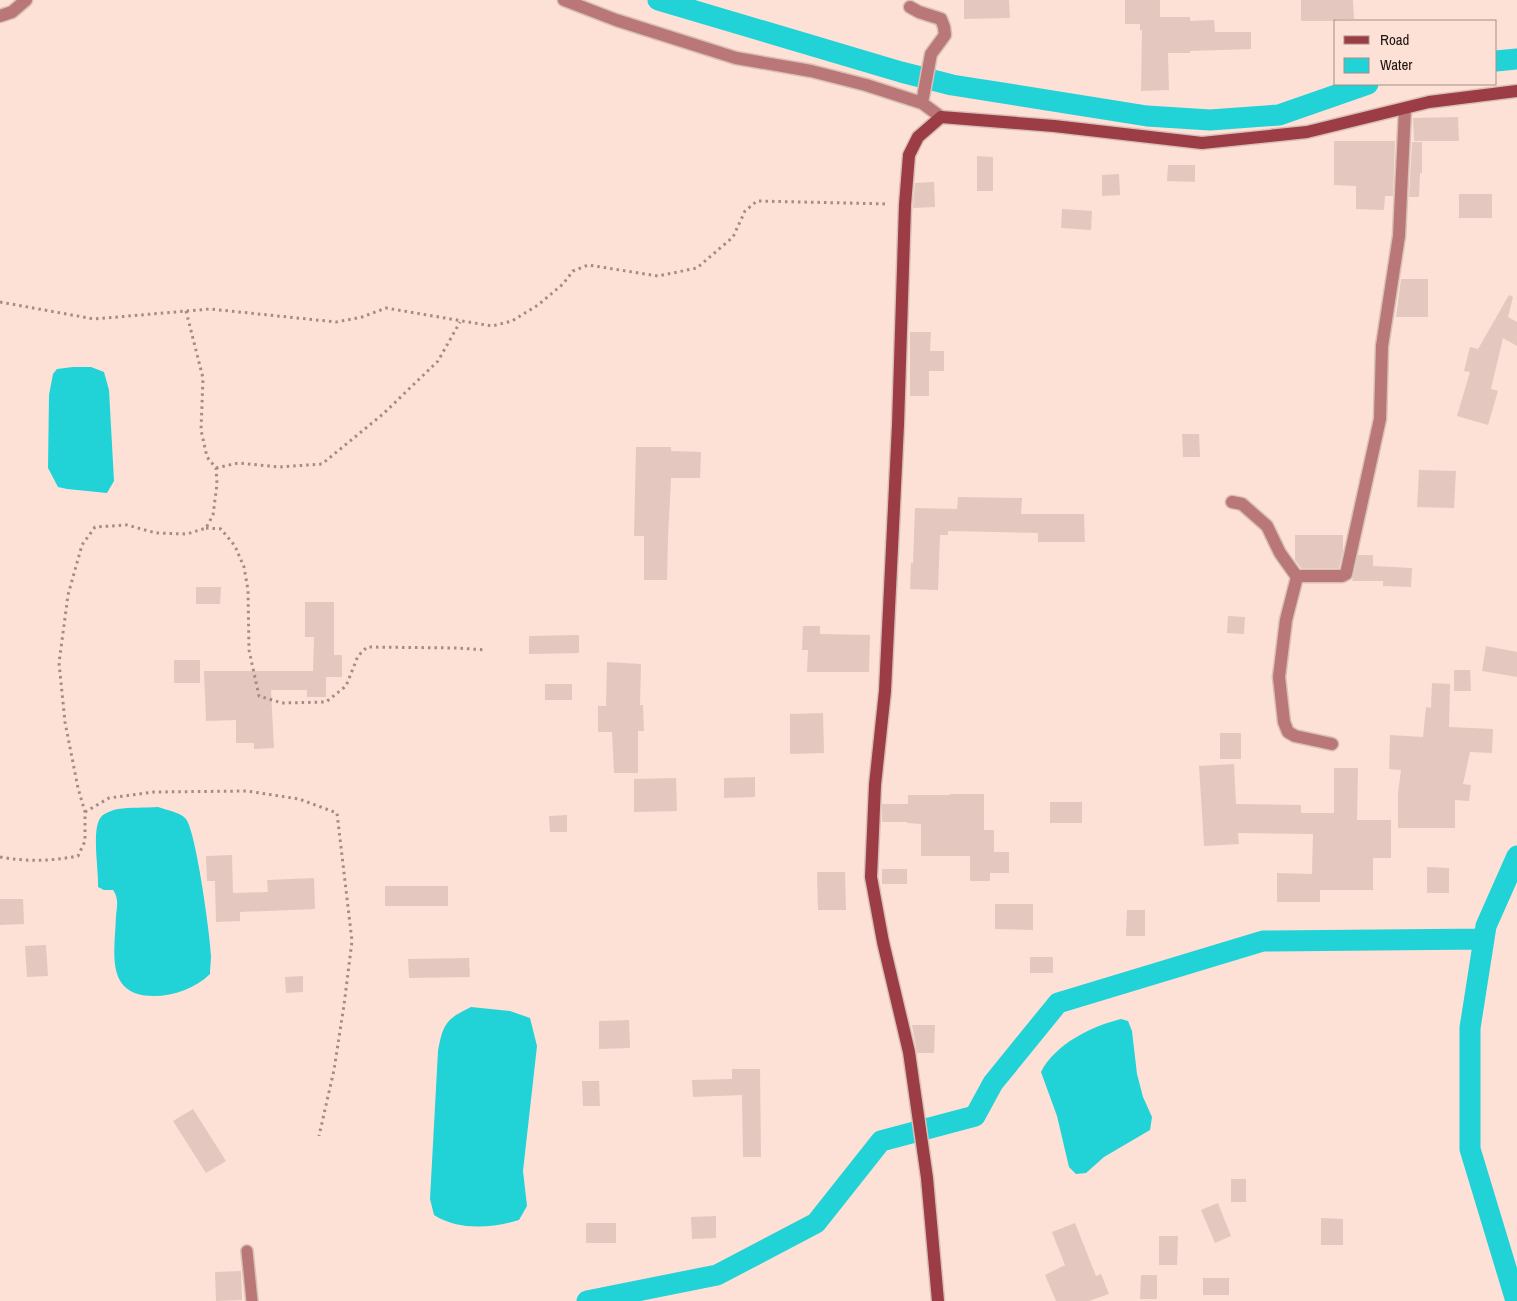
<svg xmlns="http://www.w3.org/2000/svg" width="1517" height="1301" viewBox="0 0 1517 1301" font-family="'Archivo Narrow',sans-serif">
<style>
.water{fill:#21d2d7}
.lines{fill:none;stroke-linecap:round;stroke-linejoin:round}
.canal{stroke:#21d2d7;stroke-width:21}
.building{fill:#e4c7bf}
.service-casing{stroke:#d9c0b6;stroke-width:14}
.minor-casing{stroke:#d9c0b6;stroke-width:15}
.secondary-casing{stroke:#d9c0b6;stroke-width:15}
.path{stroke:#a18d85;stroke-width:3;stroke-dasharray:2.5 4;stroke-linecap:butt}
.service{stroke:#ba7778;stroke-width:11}
.minor{stroke:#ba7778;stroke-width:12}
.secondary{stroke:#9c3c44;stroke-width:12}
</style>
<rect width="100%" height="100%" fill="#fde1d6"/>
<path class="water" d="M 73,367 L 91,367 L 104,372 L 109,390 L 114,481 L 107,493 L 67,489 L 58,487 L 48,468 L 49,395 L 53,374 L 57,369 Z
M 158,807 C 166,810 180,812 186,819 C 196,832 210,934 211,955 C 211,961 210,967 210,974 C 196,988 174,996 154,996 C 104,996 115,951 116,916 C 117,907 119,898 113,890 L 104,890 L 98,887 C 99,870 91,829 101,817 C 104,813 113,810 118,809 C 131,807 145,808 158,807 Z
M 471,1007 L 510,1011 L 530,1018 L 537,1046 L 523,1171 L 527,1206 L 519,1220 C 492,1228 459,1231 434,1215 L 430,1199 L 438,1051 C 443,1024 446,1019 471,1007 Z
M 1121,1019 L 1128,1021 L 1132,1031 L 1137,1074 L 1143,1097 L 1152,1117 L 1150,1130 L 1104,1157 L 1086,1173 L 1076,1174 L 1069,1167 L 1057,1116 L 1041,1072 C 1055,1044 1092,1026 1121,1019 Z"/>
<g class="lines">
<path class="canal" d="M 658,0 L 901,72 L 952,85 L 1147,116 L 1210,120 L 1279,115 L 1368,84
M 1496,61 L 1517,59
M 587,1301 L 717,1275 L 816,1223 L 881,1141 L 975,1116 L 993,1083 L 1058,1003 L 1263,941 L 1484,939
M 1516,1301 L 1470,1149 L 1470,1028 L 1486,926 L 1517,856"/>
</g>
<path class="building" d="M 964,0 L 1009,0 L 1010,18 L 964,19 Z
M 1125,0 L 1160,0 L 1160,17 L 1190,17 L 1190,21 L 1214,20 L 1215,32 L 1251,32 L 1251,49 L 1190,51 L 1190,53 L 1168,53 L 1169,90 L 1141,91 L 1142,30 L 1140,30 L 1140,24 L 1125,24 Z
M 1301,0 L 1353,0 L 1354,19 L 1337,19 L 1336,21 L 1301,21 Z
M 1458,117 L 1459,141 L 1414,141 L 1413,118 Z
M 1334,141 L 1395,141 L 1393,196 L 1385,196 L 1384,210 L 1356,209 L 1356,186 L 1334,185 Z
M 1412,142 L 1422,142 L 1422,173 L 1420,173 L 1419,197 L 1409,197 Z
M 977,156 L 993,157 L 993,191 L 977,191 Z
M 1168,165 L 1195,165 L 1195,182 L 1167,181 Z
M 1119,174 L 1120,195 L 1102,196 L 1102,175 Z
M 934,182 L 935,207 L 913,208 L 915,183 Z
M 1459,194 L 1492,194 L 1492,218 L 1459,218 Z
M 1062,209 L 1092,211 L 1091,230 L 1061,228 Z
M 1401,279 L 1428,279 L 1428,317 L 1396,317 Z
M 1509,295 L 1513,297 L 1508,317 L 1517,322 L 1517,346 L 1503,338 L 1491,389 L 1498,391 L 1488,425 L 1457,416 L 1470,372 L 1464,371 L 1470,347 L 1478,349 Z
M 910,332 L 931,332 L 930,351 L 944,351 L 944,371 L 929,371 L 929,396 L 910,396 Z
M 1182,434 L 1199,434 L 1200,457 L 1183,457 Z
M 636,447 L 671,447 L 671,451 L 701,452 L 700,478 L 671,478 L 668,537 L 667,580 L 644,580 L 644,536 L 634,536 Z
M 1419,470 L 1456,471 L 1454,508 L 1417,507 Z
M 958,497 L 1022,498 L 1021,514 L 1084,514 L 1085,542 L 1038,542 L 1038,533 L 948,531 L 948,535 L 940,535 L 938,590 L 910,589 L 911,563 L 913,563 L 915,508 L 957,509 Z
M 1295,535 L 1343,535 L 1343,551 L 1339,568 L 1301,568 L 1295,560 Z
M 1358,555 L 1373,555 L 1373,566 L 1412,568 L 1411,587 L 1383,586 L 1383,581 L 1352,581 Z
M 196,587 L 221,587 L 220,604 L 196,604 Z
M 305,602 L 334,602 L 334,655 L 342,655 L 342,677 L 326,677 L 326,697 L 307,697 L 307,690 L 271,690 L 274,748 L 254,749 L 254,743 L 236,743 L 236,720 L 206,721 L 204,671 L 313,671 L 314,637 L 305,637 Z
M 1228,616 L 1245,617 L 1244,634 L 1227,633 Z
M 803,626 L 820,626 L 820,634 L 870,635 L 869,672 L 807,672 L 808,650 L 802,650 Z
M 579,635 L 579,653 L 529,654 L 529,636 Z
M 1486,646 L 1517,652 L 1517,677 L 1482,671 Z
M 174,660 L 200,660 L 200,683 L 174,683 Z
M 607,662 L 641,664 L 640,705 L 643,705 L 644,731 L 638,731 L 638,773 L 614,773 L 612,732 L 598,732 L 598,706 L 606,706 Z
M 1454,670 L 1470,670 L 1471,691 L 1454,691 Z
M 1432,683 L 1450,684 L 1449,727 L 1493,729 L 1492,753 L 1470,752 L 1463,784 L 1471,785 L 1469,801 L 1455,800 L 1455,828 L 1398,828 L 1398,793 L 1401,770 L 1389,769 L 1390,735 L 1423,737 L 1426,707 L 1431,708 Z
M 545,684 L 572,684 L 572,700 L 545,700 Z
M 823,713 L 824,753 L 790,754 L 790,714 Z
M 1220,733 L 1241,733 L 1241,759 L 1220,759 Z
M 1234,764 L 1236,804 L 1301,805 L 1301,813 L 1334,813 L 1334,768 L 1358,768 L 1357,820 L 1391,820 L 1391,858 L 1373,858 L 1373,890 L 1320,890 L 1320,902 L 1277,902 L 1277,873 L 1312,874 L 1313,834 L 1238,833 L 1239,844 L 1204,846 L 1199,766 Z
M 755,777 L 755,797 L 724,798 L 724,778 Z
M 676,778 L 677,811 L 634,812 L 634,779 Z
M 950,794 L 984,794 L 984,830 L 994,830 L 994,852 L 1009,852 L 1009,873 L 990,873 L 990,881 L 970,881 L 970,856 L 921,856 L 921,824 L 907,823 L 907,822 L 882,822 L 882,804 L 908,804 L 908,795 L 950,795 Z
M 1050,802 L 1082,802 L 1082,823 L 1050,823 Z
M 567,815 L 567,832 L 550,832 L 549,816 Z
M 232,855 L 233,893 L 268,892 L 267,880 L 314,878 L 315,909 L 240,912 L 240,921 L 216,922 L 215,881 L 207,881 L 206,856 Z
M 1427,867 L 1449,868 L 1449,893 L 1427,893 Z
M 882,869 L 907,869 L 907,884 L 882,884 Z
M 817,872 L 845,872 L 846,910 L 818,910 Z
M 385,886 L 448,886 L 448,906 L 385,906 Z
M 0,899 L 23,899 L 24,924 L 0,925 Z
M 995,904 L 1033,904 L 1033,930 L 995,929 Z
M 1127,910 L 1145,910 L 1145,936 L 1126,936 Z
M 46,945 L 48,976 L 27,977 L 25,946 Z
M 1030,957 L 1053,957 L 1053,973 L 1030,973 Z
M 469,958 L 470,977 L 409,978 L 408,959 Z
M 303,976 L 303,992 L 286,993 L 285,977 Z
M 629,1020 L 630,1048 L 599,1049 L 599,1021 Z
M 912,1025 L 935,1025 L 934,1053 L 917,1053 Z
M 732,1069 L 760,1069 L 761,1157 L 743,1157 L 742,1095 L 693,1097 L 692,1080 L 732,1079 Z
M 582,1081 L 599,1081 L 600,1106 L 583,1106 Z
M 193,1109 L 226,1161 L 206,1173 L 173,1121 Z
M 1231,1179 L 1246,1179 L 1246,1202 L 1231,1202 Z
M 1218,1203 L 1231,1236 L 1215,1243 L 1201,1210 Z
M 716,1216 L 716,1238 L 692,1239 L 691,1217 Z
M 1321,1218 L 1343,1219 L 1343,1245 L 1321,1245 Z
M 586,1223 L 616,1223 L 616,1243 L 586,1243 Z
M 1075,1223 L 1096,1276 L 1101,1274 L 1109,1294 L 1089,1301 L 1056,1301 L 1045,1275 L 1065,1265 L 1052,1232 Z
M 1159,1236 L 1178,1236 L 1177,1265 L 1159,1265 Z
M 241,1271 L 242,1300 L 216,1301 L 215,1272 Z
M 1141,1275 L 1157,1275 L 1157,1299 L 1140,1299 Z
M 1203,1278 L 1229,1278 L 1229,1295 L 1203,1295 Z"/>
<g class="lines">
<g class="service-casing">
<path id="service" d="M 247,1251 L 252,1301"/>
</g>
<g class="minor-casing">
<path id="minor" d="M 564,0 L 616,20 L 736,58 L 811,71 L 866,85 L 922,103 L 941,117
M 910,7 L 919,12 L 941,19 L 944,27 L 945,35 L 931,54 L 922,103
M 0,16 L 12,12 L 26,0
M 1232,502 L 1242,504 L 1267,526 L 1280,553 L 1297,577
M 1332,744 L 1295,736 L 1288,732 L 1284,722 L 1279,677 L 1286,620 L 1297,577 L 1302,576 L 1342,576 L 1346,574 L 1380,419 L 1382,346 L 1399,236 L 1405,109"/>
</g>
<g class="secondary-casing">
<path id="secondary" d="M 938,1301 L 927,1178 L 909,1052 L 883,942 L 871,877 L 875,785 L 885,691 L 898,425 L 905,205 L 909,155 L 918,137 L 941,117 L 1054,126 L 1202,143 L 1307,132 L 1429,102 L 1517,91"/>
</g>
<path class="path" d="M 0,302 L 94,319 L 210,309 L 336,322 L 362,317 L 386,308 L 492,326 L 512,321 L 538,305 L 563,284 L 573,271 L 588,265 L 658,276 L 697,268 L 733,237 L 745,211 L 757,201 L 889,204
M 216,468 L 238,463 L 279,467 L 322,464 L 383,414 L 438,361 L 460,322
M 206,528 L 221,529 L 235,546 L 244,567 L 248,590 L 249,650 L 259,696 L 282,703 L 326,702 L 346,686 L 358,656 L 367,647 L 457,648 L 486,650
M 85,812 L 109,798 L 154,792 L 247,791 L 299,799 L 337,813 L 352,941 L 344,1005 L 334,1070 L 319,1136
M 0,857 C 27,862 52,861 78,856 L 85,841 L 85,812 L 78,788 L 65,722 L 59,663 L 68,595 L 82,545 L 95,527 L 127,525 L 156,533 L 187,534 L 206,528 L 213,515 L 217,484 L 216,468 L 207,457 L 201,430 L 203,378 L 186,311"/>
<use href="#service" class="service"/>
<use href="#minor" class="minor"/>
<use href="#secondary" class="secondary"/>
</g>
<rect x="1334" y="20" width="162" height="65" fill="#fde1d6" stroke="#a48f87"/>
<rect x="1344" y="36" width="25" height="8" fill="#9c3c44" stroke="#a48f87"/>
<text x="1380" y="45" font-size="15" fill="#1e1511">Road</text>
<rect x="1344" y="58" width="25" height="15" fill="#21d2d7" stroke="#a48f87"/>
<text x="1380" y="70" font-size="15" fill="#1e1511">Water</text>
</svg>
